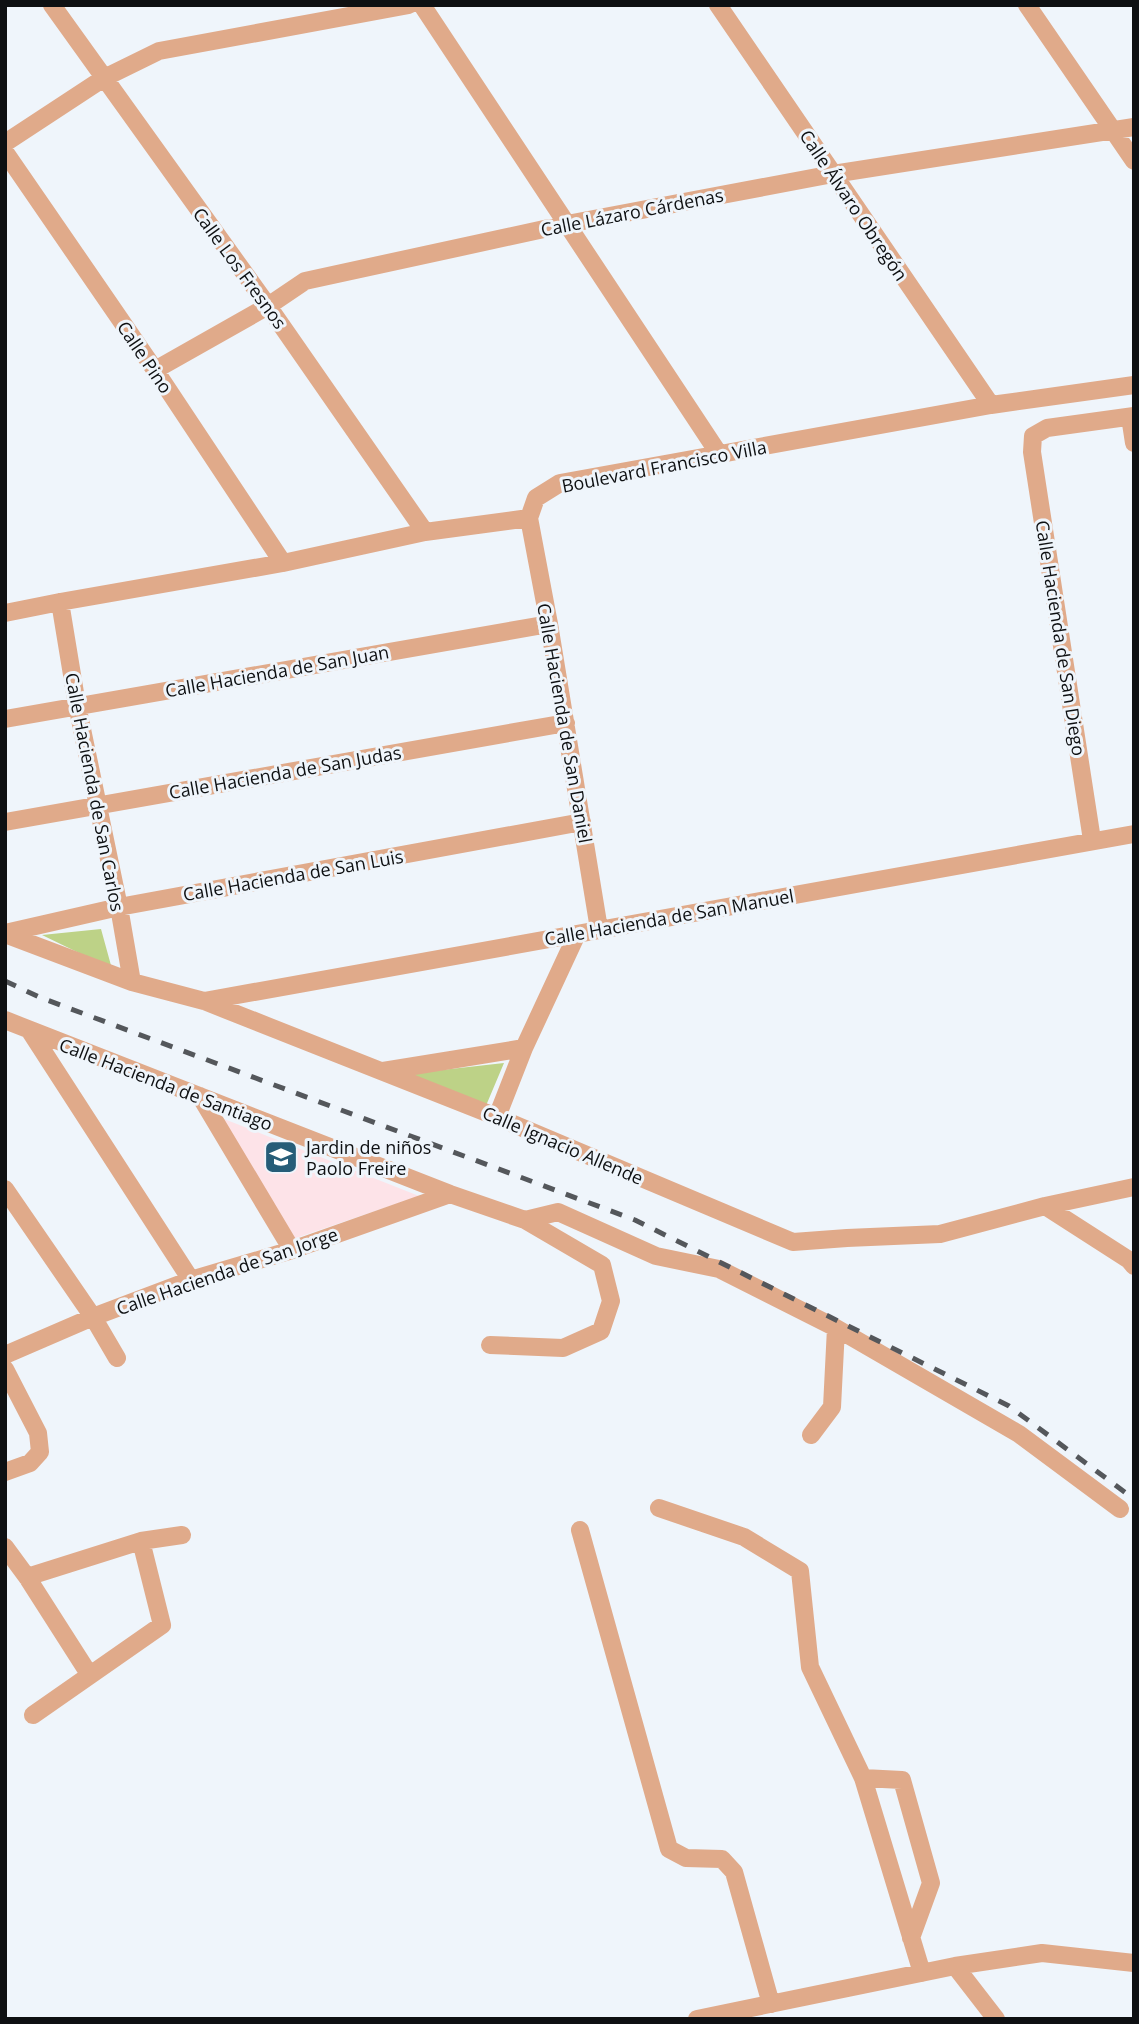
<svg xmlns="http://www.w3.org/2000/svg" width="1139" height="2024" viewBox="0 0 1139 2024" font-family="'Open Sans',sans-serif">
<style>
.education{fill:#fde3e8}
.green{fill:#bdd287}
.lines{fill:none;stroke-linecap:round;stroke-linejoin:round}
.minor{stroke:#e0aa8a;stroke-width:18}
.rail{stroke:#54575b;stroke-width:5;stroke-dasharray:12 12;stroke-linecap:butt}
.labels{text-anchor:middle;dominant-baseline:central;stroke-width:6;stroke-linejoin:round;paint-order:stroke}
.street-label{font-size:18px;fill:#0e1012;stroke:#eff5fb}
.poi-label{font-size:18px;fill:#0e1012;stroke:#eff5fb;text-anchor:start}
</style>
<rect width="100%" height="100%" fill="#eff5fb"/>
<path class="education" d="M 219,1117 L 419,1196 L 293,1239 Z"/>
<path class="green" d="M 101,929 L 112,969 L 42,935 Z
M 504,1063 L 485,1108 L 406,1074 Z"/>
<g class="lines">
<path class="minor" d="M 52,5 L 268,306 L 425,532
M 422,5 L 719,454
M 718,5 L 991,405
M 1027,5 L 1134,161
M 5,143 L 104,78 L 159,51 L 409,5
M 5,152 L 155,370 L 283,563
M 155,370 L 268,306 L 305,281 L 567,224 L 833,174 L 1134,127
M 1130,417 L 1134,443
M 529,518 L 536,498 L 560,483 L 991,405 L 1134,385
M 529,518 L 549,624 L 599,929
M 60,602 L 77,705 L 119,907 L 132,982
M 5,613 L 60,602 L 283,563 L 425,532 L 529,518
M 5,719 L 549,624
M 5,822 L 566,723
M 1092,840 L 1032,452 L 1033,436 L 1047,428 L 1134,416
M 5,933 L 119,907 L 582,822
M 5,934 L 132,982 L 204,1001 L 497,1117 L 793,1242 L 847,1238 L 940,1234 L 1045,1206 L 1134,1187
M 204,1001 L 1134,834
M 5,1020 L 450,1194 L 525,1220 L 602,1265 L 611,1301 L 601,1331 L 563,1348 L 490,1345
M 30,1031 L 191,1280
M 383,1071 L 524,1048
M 200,1096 L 292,1250
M 497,1117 L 524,1048 L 577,934
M 5,1189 L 93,1317 L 117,1358
M 1045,1206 L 1129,1260 L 1134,1266
M 525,1220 L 558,1212 L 656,1256 L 719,1269 L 836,1328 L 1019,1434 L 1120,1509
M 5,1355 L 93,1317 L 191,1280 L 292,1250 L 450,1194
M 5,1369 L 38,1433 L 40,1452 L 30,1463 L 5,1472
M 811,1435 L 832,1407 L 836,1328
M 659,1508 L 744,1537 L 800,1571 L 810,1667 L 863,1778 L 922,1973
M 580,1530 L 669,1849 L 686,1858 L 722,1859 L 734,1872 L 771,2004
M 5,1547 L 27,1577 L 89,1674
M 27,1577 L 141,1541 L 182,1535
M 33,1715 L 162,1625 L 141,1541
M 863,1778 L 902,1780 L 931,1883 L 911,1938
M 955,1966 L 996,2019
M 697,2019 L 955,1966 L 1042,1953 L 1134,1963"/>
<path class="rail" d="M 5,981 L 39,997 L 635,1220 L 1009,1406 L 1134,1499"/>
</g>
<defs>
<g id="school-square" transform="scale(1.75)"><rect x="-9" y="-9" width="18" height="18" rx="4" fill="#265d78" stroke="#eff5fb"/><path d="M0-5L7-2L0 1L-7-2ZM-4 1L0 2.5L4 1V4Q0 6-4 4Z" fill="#fff"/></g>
</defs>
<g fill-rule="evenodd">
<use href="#school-square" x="281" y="1157"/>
</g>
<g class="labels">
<g class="street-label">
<text transform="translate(854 205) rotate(56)">Calle Álvaro Obregón</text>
<text transform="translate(632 212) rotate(-11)">Calle Lázaro Cárdenas</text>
<text transform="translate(240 268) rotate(54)">Calle Los Fresnos</text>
<text transform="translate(145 357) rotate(56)">Calle Pino</text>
<text transform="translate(664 466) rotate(-11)">Boulevard Francisco Villa</text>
<text transform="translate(1061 638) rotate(81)">Calle Hacienda de San Diego</text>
<text transform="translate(277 671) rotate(-10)">Calle Hacienda de San Juan</text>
<text transform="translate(565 723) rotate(80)">Calle Hacienda de San Daniel</text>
<text transform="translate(285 772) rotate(-10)">Calle Hacienda de San Judas</text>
<text transform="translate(95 792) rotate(79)">Calle Hacienda de San Carlos</text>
<text transform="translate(293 875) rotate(-10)">Calle Hacienda de San Luis</text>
<text transform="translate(669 917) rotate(-10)">Calle Hacienda de San Manuel</text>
<text transform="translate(166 1084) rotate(21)">Calle Hacienda de Santiago</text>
<text transform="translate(563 1145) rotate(23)">Calle Ignacio Allende</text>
<text transform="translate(227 1271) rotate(-19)">Calle Hacienda de San Jorge</text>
</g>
<g class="poi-label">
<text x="306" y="1147">Jardin de niños<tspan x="306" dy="21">Paolo Freire</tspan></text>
</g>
</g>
<rect width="1139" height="2024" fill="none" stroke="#0e1012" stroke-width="14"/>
</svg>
